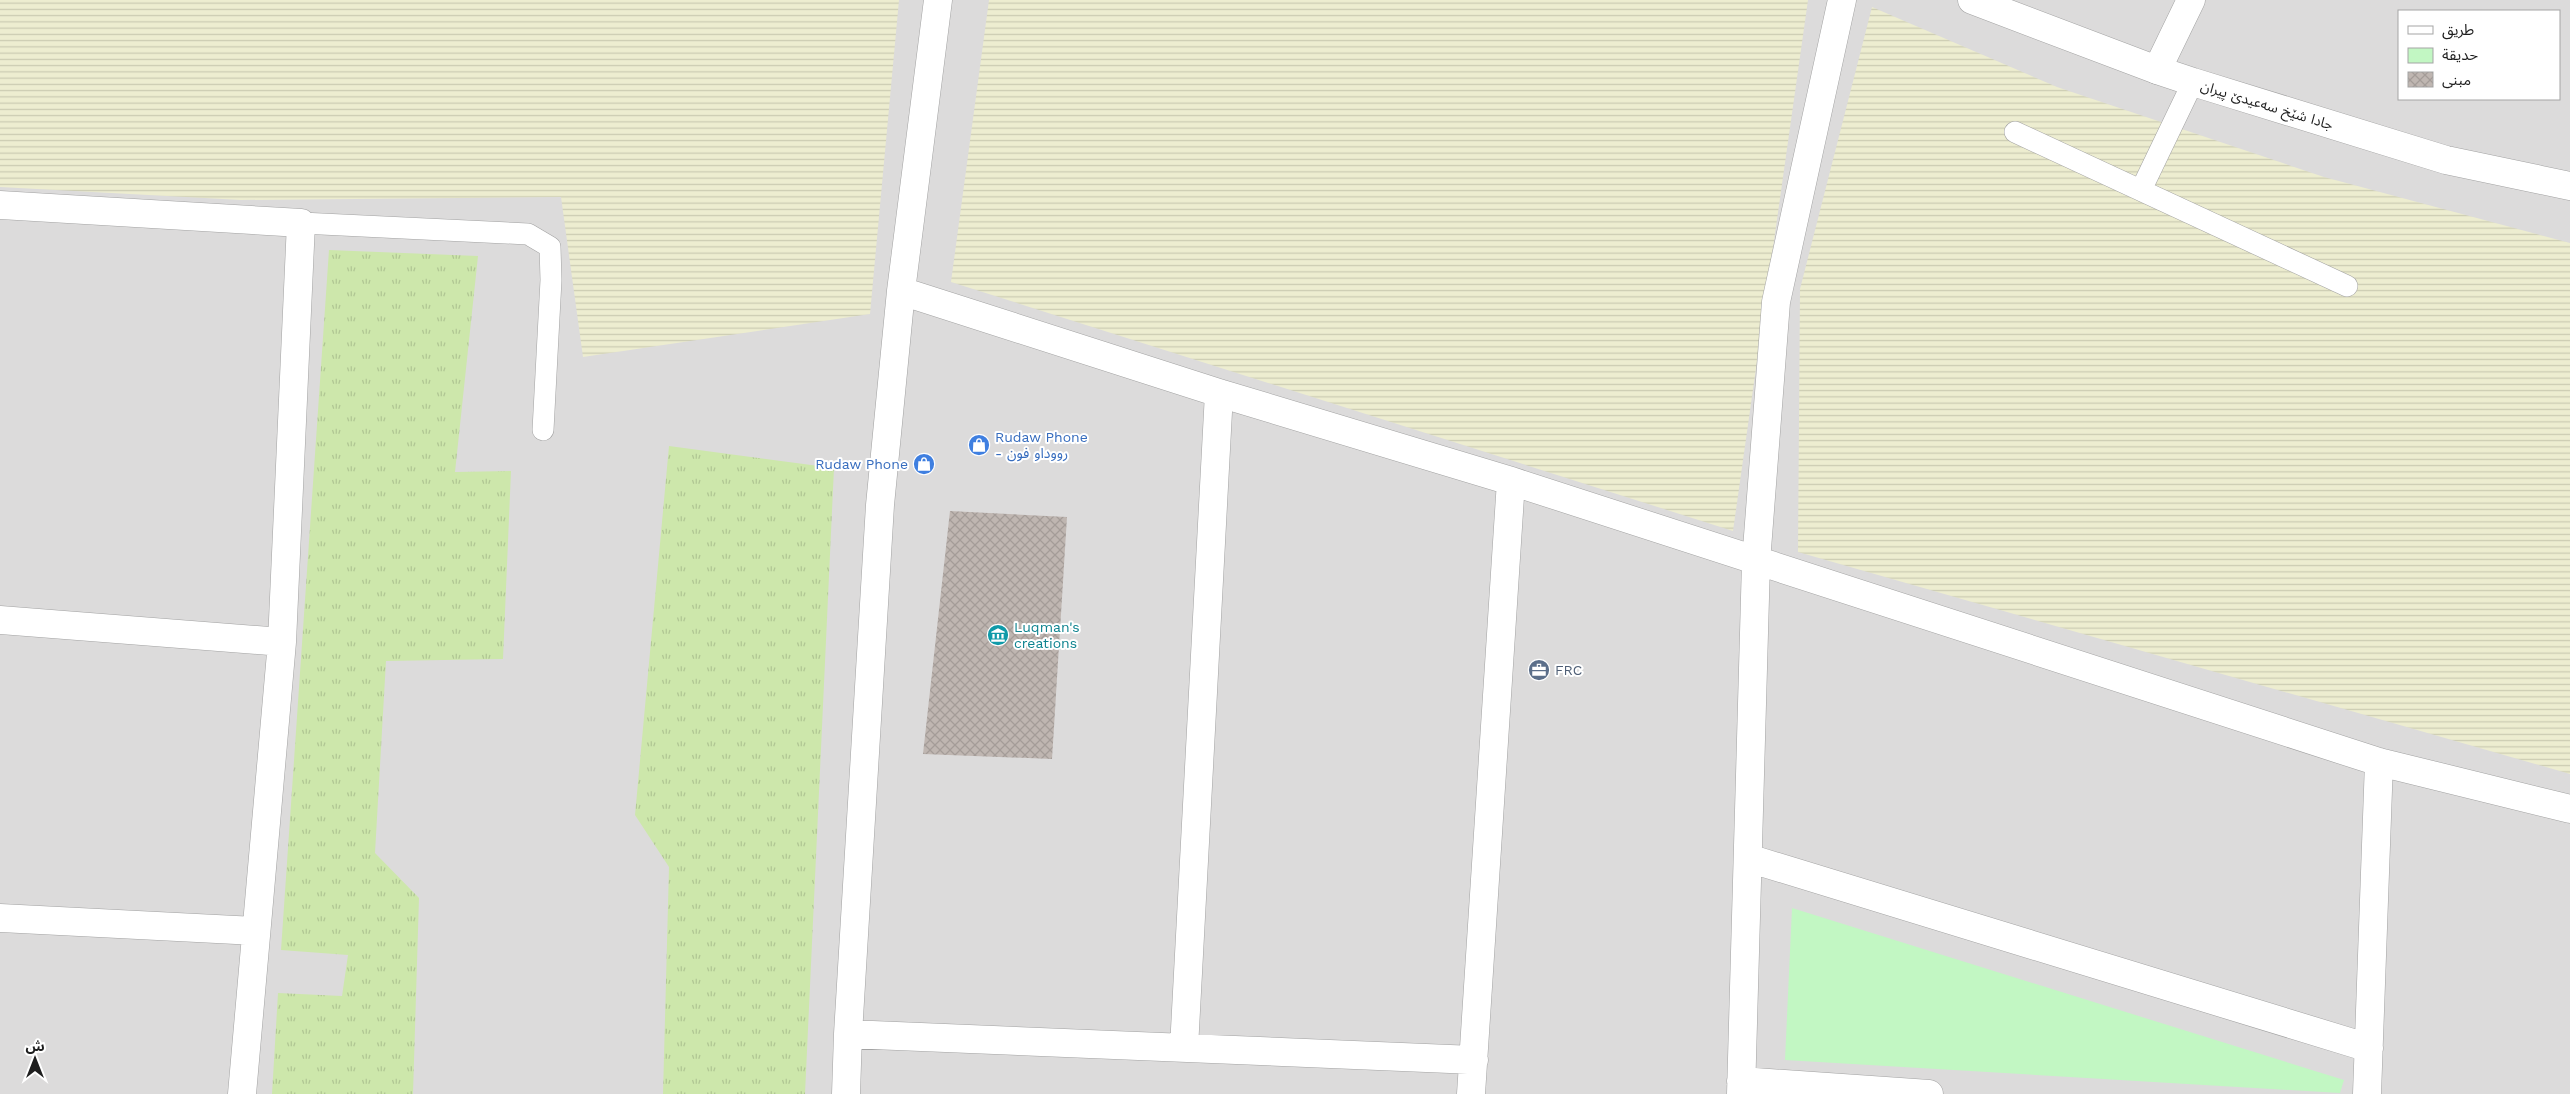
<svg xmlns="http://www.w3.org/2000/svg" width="2570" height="1094" viewBox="0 0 2570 1094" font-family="'Work Sans','Noto Sans Arabic',sans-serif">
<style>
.residential{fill:#dcdbdb;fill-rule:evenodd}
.farmland{fill:url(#farmland-rules)}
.grass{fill:url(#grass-tufts)}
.park{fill:#c2f7c3}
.building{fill:url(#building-cross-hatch)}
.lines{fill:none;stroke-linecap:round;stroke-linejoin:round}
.service-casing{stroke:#a2a2a2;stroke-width:22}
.minor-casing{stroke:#a2a2a2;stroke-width:29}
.tertiary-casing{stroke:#a2a2a2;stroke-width:29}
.service{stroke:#fff;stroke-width:21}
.minor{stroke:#fff;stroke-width:28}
.tertiary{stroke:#fff;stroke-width:28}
.labels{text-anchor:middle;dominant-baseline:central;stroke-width:4;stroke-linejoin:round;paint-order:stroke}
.street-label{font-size:14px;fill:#1e1e1e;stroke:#fff}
.shop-label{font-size:14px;fill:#366cbe;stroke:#fff;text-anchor:start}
.culture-label{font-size:14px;fill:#0d838f;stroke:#fff;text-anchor:start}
.service-label{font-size:14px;fill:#4e5e75;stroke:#fff;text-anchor:start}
</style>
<defs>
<pattern id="farmland-rules" width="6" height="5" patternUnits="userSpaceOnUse" patternTransform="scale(1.25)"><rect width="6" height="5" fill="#ededd0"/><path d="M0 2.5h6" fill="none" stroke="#cbcbb2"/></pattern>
<pattern id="grass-tufts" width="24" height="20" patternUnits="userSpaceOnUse" patternTransform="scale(1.25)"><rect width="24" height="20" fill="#cde7ab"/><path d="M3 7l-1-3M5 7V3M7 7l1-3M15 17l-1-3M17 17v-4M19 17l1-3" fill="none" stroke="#b0c693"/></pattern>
<pattern id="building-cross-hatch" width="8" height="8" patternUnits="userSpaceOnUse" patternTransform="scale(1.25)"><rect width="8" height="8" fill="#bfb6b1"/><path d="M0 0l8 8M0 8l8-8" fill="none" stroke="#a49c98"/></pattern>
</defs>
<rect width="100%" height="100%" fill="#eeeae4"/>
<path class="residential" d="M 0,0 L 2570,0 L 2570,1094 L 0,1094 ZM 2399,11 L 2559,11 L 2559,99 L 2399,99 Z"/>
<path class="farmland" d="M 0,0 L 899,0 L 870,314 L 583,357 L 561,197 L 241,200 L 0,187 Z
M 989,0 L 1808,0 L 1733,531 L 951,282 Z
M 1872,7 L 2057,87 L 2324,177 L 2570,243 L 2570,774 L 1798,552 L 1800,289 Z"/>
<path class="grass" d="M 329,250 L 478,256 L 455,472 L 511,471 L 503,659 L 386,661 L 375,853 L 419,898 L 413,1094 L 272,1094 L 278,993 L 342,996 L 348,955 L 281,950 Z
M 669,446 L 834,468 L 805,1094 L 663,1094 L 669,867 L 635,815 Z"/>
<path class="park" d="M 1792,908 L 2344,1080 L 2340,1093 L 1785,1060 Z"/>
<path class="building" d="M 950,511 L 1067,517 L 1052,759 L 923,754 Z"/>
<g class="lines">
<g class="service-casing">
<path id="service" d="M 2015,132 L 2347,286
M 2141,190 L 2193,82
M 301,223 L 528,234 L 550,247 L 551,280 L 543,430"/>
</g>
<g class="minor-casing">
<path id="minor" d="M 2157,70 L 2191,0
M 0,205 L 301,223 L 282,642 L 242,1094
M 901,291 L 1219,393 L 1511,481 L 2379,762 L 2570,809
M 0,620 L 282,642
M 1748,858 L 2369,1048
M 0,918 L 256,931
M 848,1034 L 1474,1060
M 1184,1048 L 1219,393
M 1741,1081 L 1929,1094
M 846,1094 L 848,1034 L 880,505 L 901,291 L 938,0
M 1471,1094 L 1511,481
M 1741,1094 L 1756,562 L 1776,302 L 1842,0
M 2367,1094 L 2379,762"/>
</g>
<g class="tertiary-casing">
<path id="tertiary" d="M 1972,0 L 2157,70 L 2193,82 L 2446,160 L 2570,186"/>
</g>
<use href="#service" class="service"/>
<use href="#minor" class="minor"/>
<use href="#tertiary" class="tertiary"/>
</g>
<defs>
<g id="shop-disc" transform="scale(1.125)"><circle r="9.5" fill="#3f7fe0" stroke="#fff"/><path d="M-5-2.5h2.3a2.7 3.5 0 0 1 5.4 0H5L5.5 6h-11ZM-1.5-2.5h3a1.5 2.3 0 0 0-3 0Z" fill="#fff"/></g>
<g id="museum-disc" transform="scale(1.125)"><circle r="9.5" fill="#0f9aa8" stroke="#fff"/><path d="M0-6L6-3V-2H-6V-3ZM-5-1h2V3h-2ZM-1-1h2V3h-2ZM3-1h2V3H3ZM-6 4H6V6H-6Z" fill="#fff"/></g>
<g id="office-disc" transform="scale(1.125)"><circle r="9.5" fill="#5c6f8a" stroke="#fff"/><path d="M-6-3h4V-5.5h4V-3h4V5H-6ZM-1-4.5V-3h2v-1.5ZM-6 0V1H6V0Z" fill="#fff"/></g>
</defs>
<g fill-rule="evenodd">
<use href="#shop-disc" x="979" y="445"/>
<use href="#shop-disc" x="924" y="464"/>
<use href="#museum-disc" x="998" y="635"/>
<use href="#office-disc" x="1539" y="670"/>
</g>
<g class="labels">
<g class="street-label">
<text transform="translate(2267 105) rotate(17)">جادا شێخ سەعیدێ پیران</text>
</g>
<g class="shop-label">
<text x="995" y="437">Rudaw Phone<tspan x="995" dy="16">- رووداو فون</tspan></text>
<text x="908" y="464" text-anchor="end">Rudaw Phone</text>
</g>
<g class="culture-label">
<text x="1014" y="627">Luqman's<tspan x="1014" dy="16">creations</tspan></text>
</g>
<g class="service-label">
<text x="1555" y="670">FRC</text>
</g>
</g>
<rect x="2398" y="10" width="162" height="90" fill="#ffffff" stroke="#a5a5a5"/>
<rect x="2408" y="26" width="25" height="8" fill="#ffffff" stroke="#a5a5a5"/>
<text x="2442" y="35" font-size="15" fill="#1e1e1e">طريق</text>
<rect x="2408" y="48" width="25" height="15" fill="#c2f7c3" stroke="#a5a5a5"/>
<text x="2442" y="60" font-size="15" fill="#1e1e1e">حديقة</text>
<rect x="2408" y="72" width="25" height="15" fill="url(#building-cross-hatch)" stroke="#a5a5a5"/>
<text x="2442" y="85" font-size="15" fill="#1e1e1e">مبنى</text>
<g transform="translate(35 1059)" stroke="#ffffff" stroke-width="4" paint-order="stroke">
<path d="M0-4L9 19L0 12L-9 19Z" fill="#1e1e1e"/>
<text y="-8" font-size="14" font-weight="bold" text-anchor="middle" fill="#1e1e1e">ش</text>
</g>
</svg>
